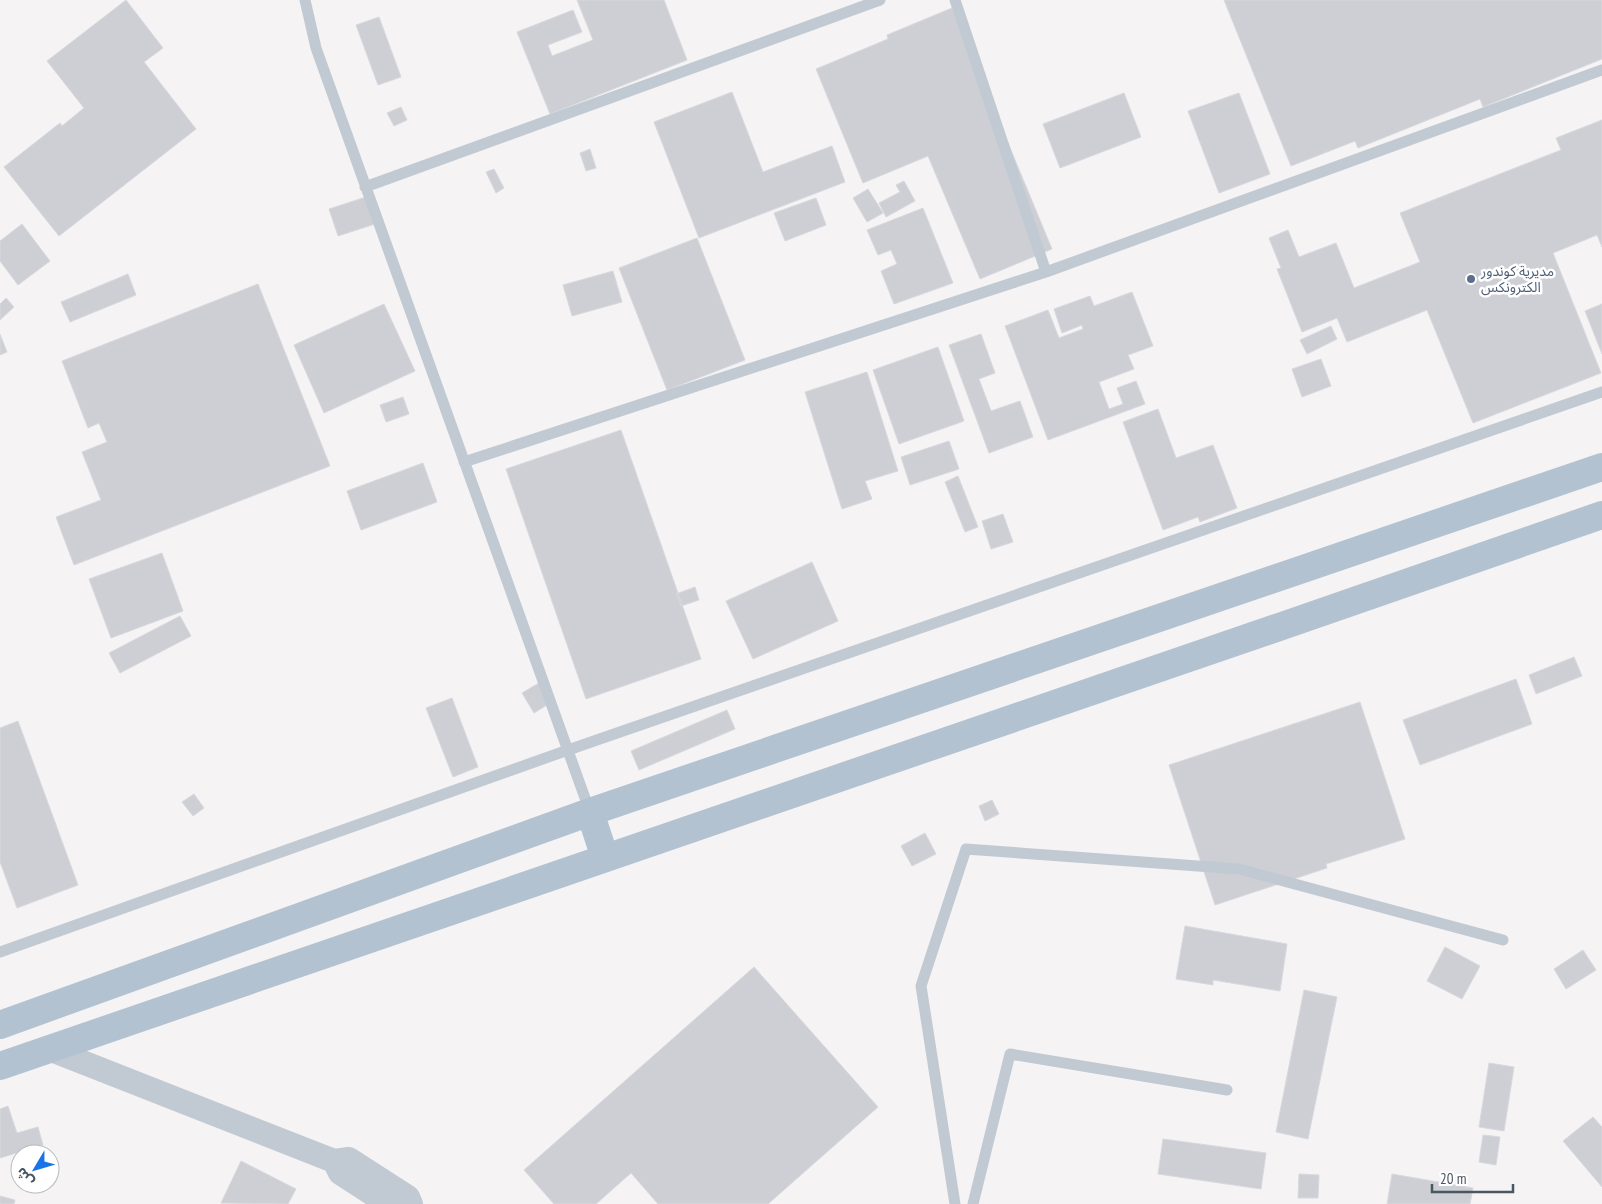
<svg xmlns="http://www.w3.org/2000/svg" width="1602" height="1204" viewBox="0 0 1602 1204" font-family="'PT Sans Narrow','Noto Sans Arabic',sans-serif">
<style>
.building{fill:#cdcfd5;stroke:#d7d9de}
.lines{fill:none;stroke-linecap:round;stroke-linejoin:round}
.lane{stroke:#c1cad2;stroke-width:11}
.street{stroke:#c1cad2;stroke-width:24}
.primary{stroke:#b3c2d1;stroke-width:28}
.service-dot{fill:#5c6f8a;stroke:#fff;stroke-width:2}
.labels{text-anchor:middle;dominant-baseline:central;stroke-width:5;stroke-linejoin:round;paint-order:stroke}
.service-label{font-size:14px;fill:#4e5e75;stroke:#fff;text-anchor:start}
</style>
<rect width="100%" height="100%" fill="#f5f3f3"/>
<path class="building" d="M 126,0 L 163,48 L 144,62 L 196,129 L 59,236 L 4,167 L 60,123 L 62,126 L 84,108 L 47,61 Z
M 577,0 L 664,0 L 687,60 L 550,114 L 517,32 L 573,10 L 582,32 L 548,45 L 552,56 L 593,40 Z
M 1224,0 L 1602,0 L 1602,59 L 1483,107 L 1480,99 L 1358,148 L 1355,141 L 1291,166 Z
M 952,8 L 1052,249 L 980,279 L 928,156 L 863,183 L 816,69 L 888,39 L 887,35 Z
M 379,17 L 401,77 L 378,85 L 356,25 Z
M 732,92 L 763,172 L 832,146 L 845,182 L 699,238 L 654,122 Z
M 1124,93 L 1141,137 L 1060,168 L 1043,124 Z
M 1239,93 L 1270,174 L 1219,193 L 1188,111 Z
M 401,107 L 407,120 L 394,126 L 387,113 Z
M 1602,120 L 1602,247 L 1597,235 L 1553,253 L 1601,373 L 1473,423 L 1427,310 L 1347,342 L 1337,318 L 1302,332 L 1277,269 L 1281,268 L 1269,238 L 1288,230 L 1299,257 L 1336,243 L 1354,288 L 1420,262 L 1400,213 L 1561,150 L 1556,138 Z
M 590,149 L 596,168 L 586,171 L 580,153 Z
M 494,169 L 504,188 L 496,193 L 486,172 Z
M 904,181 L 915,201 L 886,217 L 879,203 L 900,192 L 896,185 Z
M 868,189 L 883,213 L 867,222 L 853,198 Z
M 366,197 L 375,224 L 338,236 L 329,209 Z
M 816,198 L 826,225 L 785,241 L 774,213 Z
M 923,208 L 953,283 L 894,304 L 881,271 L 897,264 L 891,250 L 878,255 L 867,230 Z
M 22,224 L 50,261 L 18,285 L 0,261 L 0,241 Z
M 697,238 L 745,360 L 667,390 L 619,268 Z
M 613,271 L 622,302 L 572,316 L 563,285 Z
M 128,274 L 136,295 L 70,322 L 61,302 Z
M 258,284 L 330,466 L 74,565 L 56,517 L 101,500 L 82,452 L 107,442 L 99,423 L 88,428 L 62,361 Z
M 1132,292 L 1153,346 L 1128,355 L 1134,369 L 1099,382 L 1109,409 L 1123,404 L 1117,388 L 1136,381 L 1145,404 L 1048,440 L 1005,326 L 1048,310 L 1059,338 L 1083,329 L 1082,325 L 1062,333 L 1054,309 L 1090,296 L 1094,306 Z
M 6,298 L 14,307 L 0,320 L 0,304 Z
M 384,304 L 415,371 L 324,413 L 294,345 Z
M 1602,304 L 1602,354 L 1585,311 Z
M 1331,326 L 1337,339 L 1307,354 L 1300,340 Z
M 0,334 L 7,352 L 0,355 Z
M 981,334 L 995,373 L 979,379 L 991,411 L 1020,401 L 1033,437 L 989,453 L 949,345 Z
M 938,347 L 964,421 L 899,444 L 873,370 Z
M 1321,359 L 1331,386 L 1302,397 L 1292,369 Z
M 867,372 L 898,471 L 865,481 L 872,499 L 842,509 L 805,392 Z
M 403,397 L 409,414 L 386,422 L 380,405 Z
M 1158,409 L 1176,458 L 1213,445 L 1237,508 L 1200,522 L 1198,517 L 1163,530 L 1123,422 Z
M 621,430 L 701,659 L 586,699 L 506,469 Z
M 949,441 L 959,469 L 910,485 L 901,457 Z
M 423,463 L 437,502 L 361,530 L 347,491 Z
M 958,476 L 978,527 L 965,532 L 945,482 Z
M 1003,514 L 1013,542 L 991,549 L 982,521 Z
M 162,553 L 183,611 L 111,638 L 89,579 Z
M 812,562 L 838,621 L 753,659 L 726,601 Z
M 695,587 L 699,600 L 681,606 L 676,594 Z
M 180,616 L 191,636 L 120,673 L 109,653 Z
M 1574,657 L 1582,676 L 1536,694 L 1529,675 Z
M 1516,679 L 1532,724 L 1420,765 L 1403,720 Z
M 544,680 L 555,700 L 534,713 L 522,693 Z
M 452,698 L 478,767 L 453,777 L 426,708 Z
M 1360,702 L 1405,839 L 1326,864 L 1327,868 L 1215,905 L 1169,765 Z
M 727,710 L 735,729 L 639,770 L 631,751 Z
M 18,721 L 78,885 L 17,908 L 0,862 L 0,728 Z
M 194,794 L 204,808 L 193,816 L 182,802 Z
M 992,800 L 999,814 L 985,821 L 979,806 Z
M 925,833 L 936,854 L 912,866 L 901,846 Z
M 1185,926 L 1287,944 L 1280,991 L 1213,980 L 1213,985 L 1176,979 Z
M 1445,947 L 1480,966 L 1462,999 L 1427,981 Z
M 1583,950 L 1596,970 L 1566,989 L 1554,969 Z
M 754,967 L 878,1107 L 768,1204 L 658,1204 L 631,1173 L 596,1204 L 554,1204 L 524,1170 Z
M 1304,990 L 1337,997 L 1308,1139 L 1276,1132 Z
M 1489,1063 L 1514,1067 L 1504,1131 L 1479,1127 Z
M 8,1106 L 17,1133 L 38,1127 L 43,1145 L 0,1158 L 0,1109 Z
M 1593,1117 L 1602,1127 L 1602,1187 L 1563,1141 Z
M 1483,1135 L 1500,1137 L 1496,1165 L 1479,1162 Z
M 1163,1139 L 1266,1153 L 1261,1189 L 1158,1174 Z
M 241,1161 L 296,1189 L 288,1204 L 221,1203 Z
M 1299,1174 L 1319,1175 L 1318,1198 L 1298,1198 Z
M 1392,1174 L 1473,1188 L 1470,1204 L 1387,1204 Z
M 0,1196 L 15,1200 L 14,1204 L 0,1204 Z"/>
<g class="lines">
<path class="lane" d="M 305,0 L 316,48 L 590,812
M 955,0 L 1046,272
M 365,187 L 880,0
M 464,462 L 1046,272 L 1602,70
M 0,952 L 568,750 L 1602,392
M 955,1204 L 921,986 L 966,849 L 1239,869 L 1503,940
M 973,1204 L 1010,1054 L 1227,1090"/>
<path class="street" d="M 49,1049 L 334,1161 L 349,1159 L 408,1197 L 411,1204
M 334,1161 L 340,1173 L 388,1204"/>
<path class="primary" d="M 590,812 L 605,858
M 0,1025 L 590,812 L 1602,467
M 0,1066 C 532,878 1069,702 1602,515"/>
</g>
<circle class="service-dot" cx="1471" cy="279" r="5"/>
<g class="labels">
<g class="service-label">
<text x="1481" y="271">مديرية كوندور<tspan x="1481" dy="16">الكترونكس</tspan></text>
</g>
</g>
<g transform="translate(35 1169) rotate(232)"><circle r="24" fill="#ffffff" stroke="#b7bbc0"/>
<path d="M0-4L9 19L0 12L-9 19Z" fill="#1a73e8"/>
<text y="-8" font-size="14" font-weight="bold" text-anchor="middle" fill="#4a5661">ش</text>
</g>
<path d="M1432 1184v8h81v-8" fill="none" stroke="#4a5661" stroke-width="2.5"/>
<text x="1440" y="1184" font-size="15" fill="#4a5661" stroke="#ffffff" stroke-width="4" paint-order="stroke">20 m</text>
</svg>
